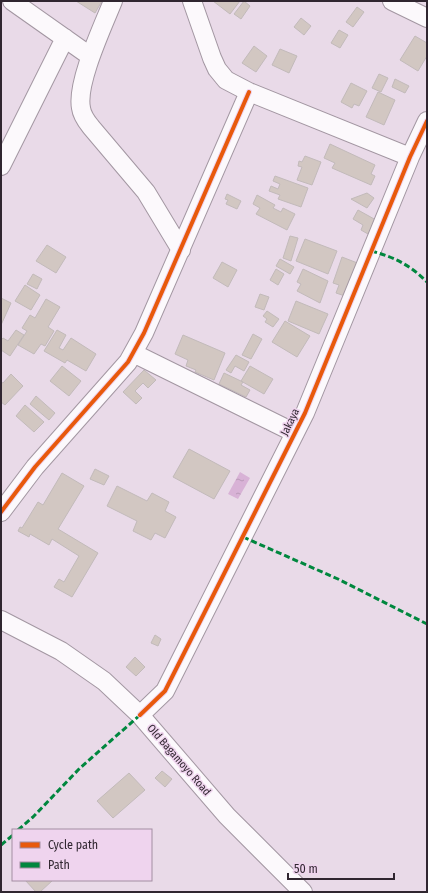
<svg xmlns="http://www.w3.org/2000/svg" width="428" height="893" viewBox="0 0 428 893" font-family="'Fira Sans Condensed',sans-serif">
<style>
.water{fill:url(#water-ripples)}
.building{fill:#d2c7c2;stroke:#c2baba}
.lines{fill:none;stroke-linecap:round;stroke-linejoin:round}
.minor-casing{stroke:#a397a2;stroke-width:20}
.minor{stroke:#fcf9fc;stroke-width:18}
.quiet{stroke:#00873e;stroke-width:3;stroke-dasharray:6 3;stroke-linecap:butt}
.cycleway-casing{stroke:#efd4ee;stroke-width:6}
.cycleway{stroke:#e8590c;stroke-width:4}
.labels{text-anchor:middle;dominant-baseline:central;stroke-width:3;stroke-linejoin:round;paint-order:stroke}
.street-label{font-size:11px;fill:#302630;stroke:#efd4ee}
</style>
<defs>
<pattern id="water-ripples" width="26" height="14" patternUnits="userSpaceOnUse"><rect width="26" height="14" fill="#d8b2d6"/><path d="M2 4q2-2 4 0t4 0M15 11q2-2 4 0t4 0" fill="none" stroke="#ba99b8"/></pattern>
</defs>
<rect width="100%" height="100%" fill="#e9dae8"/>
<path class="water" d="M 240,472 L 250,478 L 238,499 L 228,494 Z"/>
<path class="building" d="M 76,1 L 102,1 L 95,13 Z
M 213,1 L 240,1 L 230,14 Z
M 244,1 L 250,6 L 241,19 L 234,14 Z
M 357,7 L 364,12 L 353,27 L 346,22 Z
M 301,18 L 311,26 L 304,35 L 294,27 Z
M 339,30 L 348,35 L 340,48 L 331,43 Z
M 415,36 L 427,43 L 427,56 L 418,71 L 400,60 Z
M 254,46 L 267,56 L 256,72 L 242,63 Z
M 280,49 L 297,56 L 289,73 L 272,65 Z
M 379,74 L 388,78 L 381,92 L 372,88 Z
M 395,79 L 409,86 L 405,93 L 392,87 Z
M 351,83 L 367,91 L 359,106 L 354,104 L 352,108 L 341,102 Z
M 378,92 L 395,100 L 384,125 L 366,117 Z
M 330,144 L 375,165 L 371,174 L 375,176 L 371,185 L 332,168 L 335,163 L 324,158 Z
M 305,156 L 321,162 L 312,185 L 297,180 L 302,167 L 298,166 L 299,161 L 302,162 Z
M 275,176 L 308,188 L 301,207 L 278,199 L 280,195 L 269,191 L 271,186 L 278,189 L 280,184 L 273,181 Z
M 367,193 L 374,198 L 367,208 L 351,199 Z
M 227,194 L 241,201 L 237,209 L 226,204 L 228,200 L 225,199 Z
M 257,195 L 275,205 L 273,208 L 281,212 L 283,208 L 295,214 L 287,230 L 256,214 L 260,208 L 253,204 Z
M 358,210 L 376,220 L 368,234 L 361,230 L 363,225 L 353,219 Z
M 290,236 L 298,238 L 291,261 L 283,258 Z
M 305,239 L 337,251 L 328,274 L 296,261 Z
M 47,245 L 66,257 L 56,273 L 36,261 Z
M 342,257 L 360,264 L 348,297 L 336,293 L 339,285 L 333,283 Z
M 280,259 L 294,267 L 290,274 L 276,266 Z
M 222,262 L 237,270 L 228,287 L 213,278 Z
M 276,269 L 284,274 L 278,285 L 270,280 Z
M 303,269 L 328,281 L 320,303 L 297,291 L 301,284 L 297,282 Z
M 33,274 L 42,279 L 37,289 L 27,284 Z
M 25,285 L 40,295 L 31,310 L 15,301 Z
M 260,294 L 269,297 L 264,310 L 255,307 Z
M 1,298 L 11,303 L 1,325 Z
M 46,299 L 60,307 L 48,327 L 54,331 L 45,346 L 41,344 L 34,354 L 18,345 L 27,331 L 22,328 L 30,315 L 35,318 Z
M 296,301 L 328,314 L 319,334 L 288,321 Z
M 267,311 L 279,319 L 273,327 L 265,322 L 267,319 L 263,316 Z
M 285,321 L 310,336 L 297,357 L 272,342 Z
M 16,330 L 24,335 L 10,356 L 1,350 L 1,340 L 3,338 L 8,341 Z
M 57,330 L 66,335 L 59,348 L 63,350 L 71,338 L 96,354 L 86,371 L 67,360 L 65,363 L 44,351 Z
M 253,334 L 262,339 L 251,359 L 242,355 Z
M 183,335 L 225,353 L 214,380 L 195,372 L 196,370 L 186,366 L 188,360 L 175,354 Z
M 236,355 L 249,362 L 244,371 L 235,366 L 231,373 L 226,370 Z
M 62,366 L 81,381 L 69,396 L 50,381 Z
M 250,366 L 273,379 L 264,394 L 241,381 Z
M 144,370 L 156,380 L 148,388 L 143,383 L 135,391 L 142,398 L 136,404 L 123,392 Z
M 224,373 L 243,382 L 241,385 L 250,390 L 246,397 L 219,384 Z
M 11,374 L 23,386 L 5,405 L 1,402 L 1,382 L 3,383 Z
M 36,396 L 55,413 L 49,420 L 30,404 Z
M 25,405 L 44,422 L 34,432 L 16,416 Z
M 189,449 L 230,471 L 214,499 L 173,477 Z
M 95,469 L 109,476 L 104,485 L 90,479 Z
M 62,473 L 84,486 L 58,529 L 98,553 L 72,597 L 54,587 L 59,579 L 64,582 L 79,556 L 52,539 L 49,545 L 30,534 L 29,537 L 18,531 L 20,527 L 22,528 L 38,502 L 43,505 Z
M 117,486 L 147,501 L 152,493 L 169,502 L 165,511 L 176,517 L 165,538 L 155,533 L 151,540 L 133,531 L 137,521 L 107,506 Z
M 155,635 L 161,639 L 158,646 L 151,643 Z
M 135,657 L 145,667 L 136,676 L 126,667 Z
M 162,771 L 172,779 L 165,787 L 155,778 Z
M 129,773 L 145,790 L 113,818 L 97,801 Z
M 25,880 L 53,880 L 40,892 L 36,892 Z"/>
<g class="lines">
<g class="minor-casing">
<path id="minor" d="M 12,1 L 90,56
M 113,1 C 103,26 76,83 81,108 C 82,116 87,122 91,127 L 146,192 L 181,250
M 192,1 L 212,58 L 217,69 L 226,80 L 249,92 L 410,157
M 392,1 L 427,18
M 1,166 L 65,38
M 133,353 L 295,433
M 1,512 L 35,467 L 128,362 L 144,333 L 249,92
M 1,620 L 61,651 L 104,681 L 140,715 L 227,816 L 303,892
M 140,715 L 165,691 L 305,413 L 410,157 L 427,121"/>
</g>
<use href="#minor" class="minor"/>
<path class="quiet" d="M 371,251 C 394,257 410,265 427,282
M 243,537 L 338,579 L 427,624
M 18,830 L 33,817 L 80,768 L 140,715
M 1,845 L 13,835"/>
<g class="cycleway-casing">
<path id="cycleway" d="M 1,512 L 35,467 L 128,362 L 144,333 L 249,92
M 140,715 L 165,691 L 305,413 L 410,157 L 427,121"/>
</g>
<use href="#cycleway" class="cycleway"/>
</g>
<g class="labels">
<g class="street-label">
<text transform="translate(290 422) rotate(-64)">Jakaya</text>
<text transform="translate(179 760) rotate(49)">Old Bagamoyo Road</text>
</g>
</g>
<rect width="428" height="893" fill="none" stroke="#302630" stroke-width="4"/>
<rect x="12" y="829" width="140" height="52" fill="#efd4ee" stroke="#a38ea2"/>
<rect x="20" y="842" width="20" height="6" fill="#e8590c" stroke="#a38ea2"/>
<text x="48" y="849" font-size="12" fill="#302630">Cycle path</text>
<rect x="20" y="862" width="20" height="6" fill="#00873e" stroke="#a38ea2"/>
<text x="48" y="869" font-size="12" fill="#302630">Path</text>
<path d="M288 873v6h106v-6" fill="none" stroke="#302630" stroke-width="2"/>
<text x="294" y="873" font-size="12" fill="#302630" stroke="#efd4ee" stroke-width="3" paint-order="stroke">50 m</text>
</svg>
